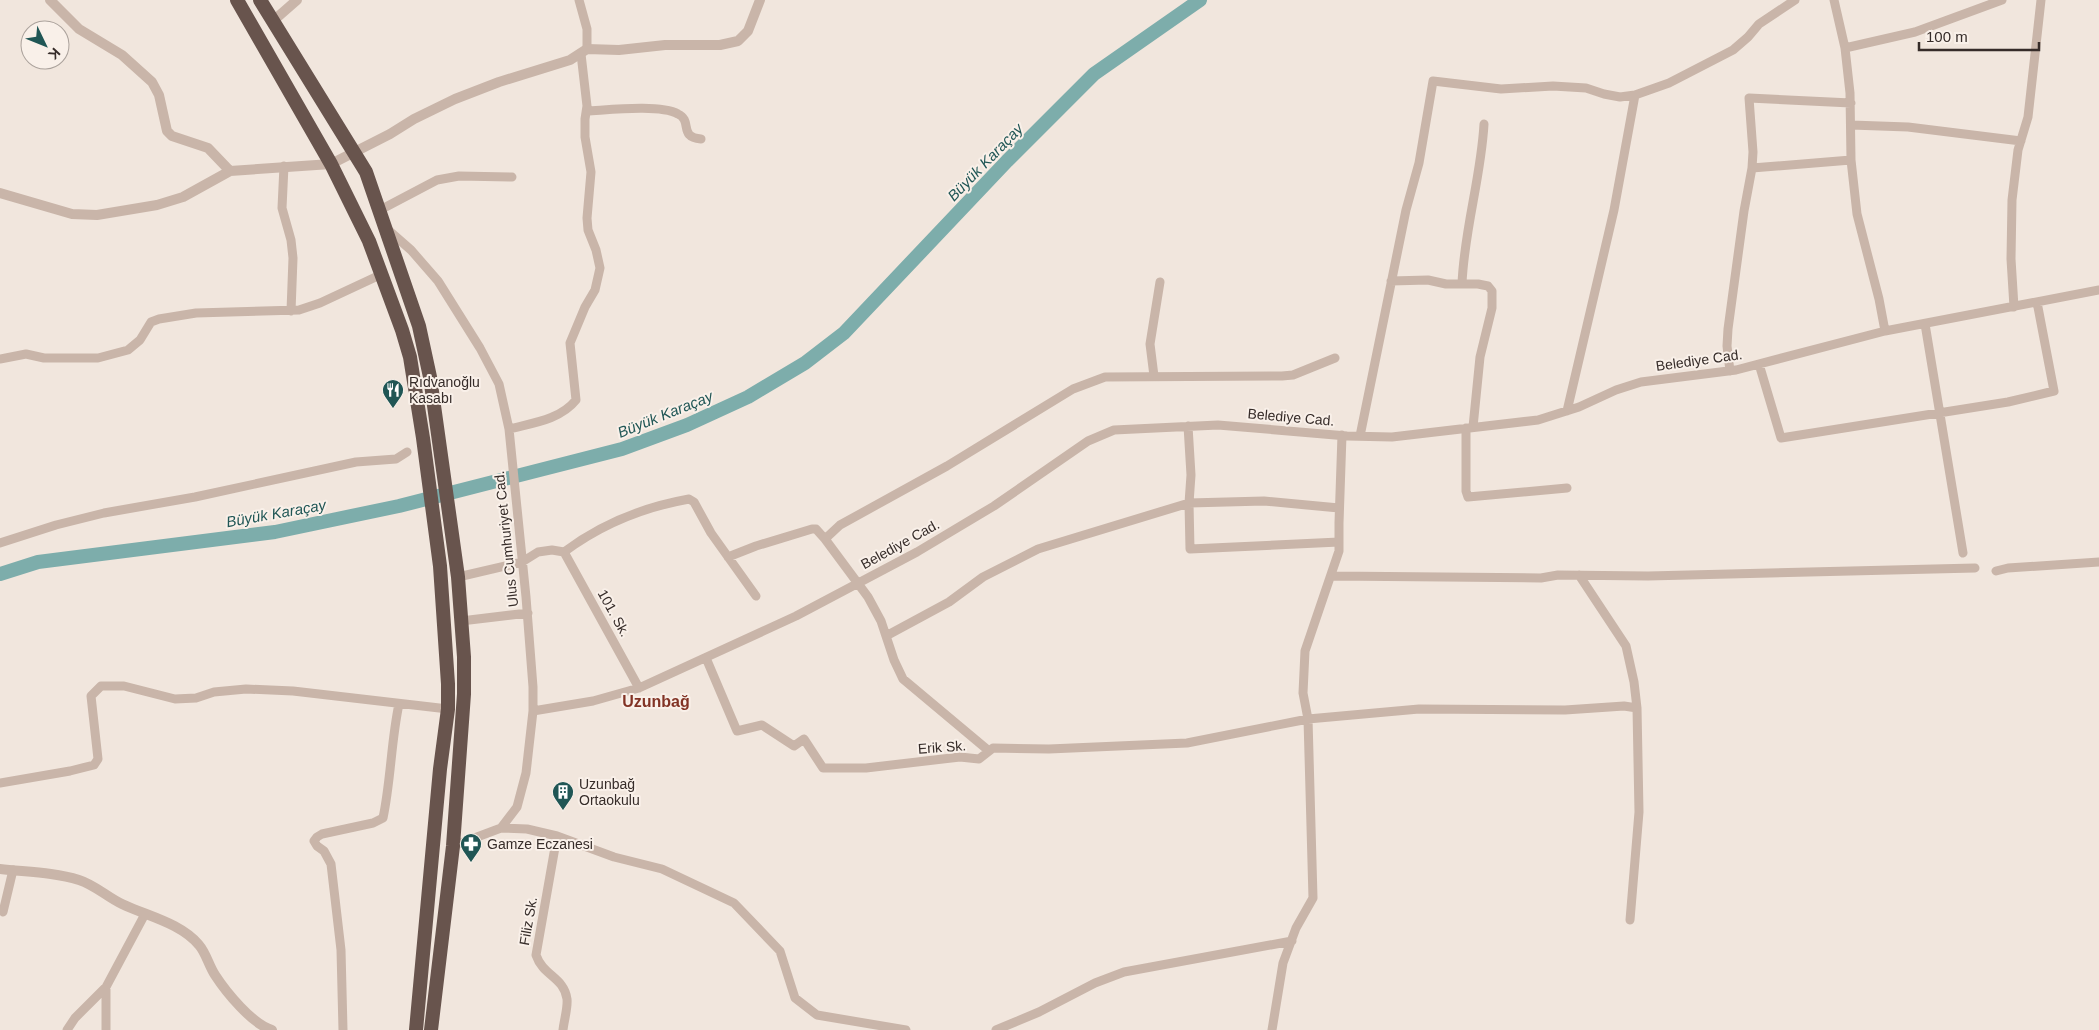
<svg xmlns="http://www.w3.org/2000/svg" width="2099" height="1030" viewBox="0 0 2099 1030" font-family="Arial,sans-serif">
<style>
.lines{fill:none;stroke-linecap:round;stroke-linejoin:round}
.river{stroke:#7dadab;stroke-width:14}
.minor{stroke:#c9b5a9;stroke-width:9}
.tertiary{stroke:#c9b5a9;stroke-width:10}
.trunk{stroke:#68544d;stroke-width:14}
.labels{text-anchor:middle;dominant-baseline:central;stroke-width:4;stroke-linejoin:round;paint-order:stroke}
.street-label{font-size:14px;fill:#362c29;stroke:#f9f0e9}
.poi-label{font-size:14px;fill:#362c29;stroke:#f9f0e9;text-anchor:start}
.water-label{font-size:15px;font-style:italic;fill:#205655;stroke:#f9f0e9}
.quarter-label{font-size:16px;font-weight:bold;fill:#823325;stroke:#f9f0e9}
</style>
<rect width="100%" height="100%" fill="#f1e6dd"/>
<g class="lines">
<path class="river" d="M 0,574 L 38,562 L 275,532 L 399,506 L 622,449 L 687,425 L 748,397 L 805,363 L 844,333 L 1007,161 L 1094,74 L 1200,0"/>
<path class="minor" d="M 579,0 L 587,29 L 587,49
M 1834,0 L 1845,48 L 1850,93 L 1851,160 L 1857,214 L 1879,299 L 1885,331
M 1845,48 L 1915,32 L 2002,0
M 587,111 C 608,110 660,104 678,114 C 693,121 678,137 701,139
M 1851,125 L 1908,127 L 2021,141
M 284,166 L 282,208 L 291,240 L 293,258 L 291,311
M 1752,168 L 1851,160
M 380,210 L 437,180 L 459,176 L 512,177
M 387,229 L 411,250 L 438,281 L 480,348 L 499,384 L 509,429 L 526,597 L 533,687 L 533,711 L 526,773 L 517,807 L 501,828 L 453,846
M 1391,281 L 1428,280 L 1446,284 L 1478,284 L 1488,286 L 1492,291 L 1492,308 L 1480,357 L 1473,427
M 1462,284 C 1464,230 1481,178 1484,124
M 2014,307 L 2011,259 L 2012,200 L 2018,150 L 2028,117 L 2041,0
M 1925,324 L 1963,553
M 0,359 L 26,354 L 44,358 L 98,358 L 128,350 L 140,340 L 151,322 L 159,319 L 196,313 L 299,310 L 320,303 L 380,275
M 1759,364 L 1781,438 L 2008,402 L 2054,391 L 2037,302
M 1730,371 L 1727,346 L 1728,329 L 1744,211 L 1752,168 L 1753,152 L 1749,98 L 1851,103
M 1154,376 L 1150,344 L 1160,282
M 1567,411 L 1614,210 L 1635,95
M 1188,426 L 1191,475 L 1189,503 L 1190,549 L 1339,542
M 1466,428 L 1466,491 L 1468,497 L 1567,488
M 509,429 C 532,423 560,420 576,400 L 570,343 L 585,307 L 595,290 L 600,268 L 596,250 L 588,230 L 587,218 L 591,172 L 585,137 L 585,119 L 587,106 L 581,54
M 1360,436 L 1406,210 L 1419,163 L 1433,81 L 1501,89 L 1553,86 L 1586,88 L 1604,94 L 1620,97 L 1635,95 L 1669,83 L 1733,50 L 1748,37 L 1759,24 L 1795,0
M 0,543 L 56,525 L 104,513 L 195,497 L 356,462 L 396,459 L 407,452
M 564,552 L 639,688
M 728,557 L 756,546 L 812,529 L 816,529 L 825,539
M 1996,571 L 2008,568 L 2099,562
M 1579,575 L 1626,646 L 1634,682 L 1637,708 L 1639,812 L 1630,920
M 1332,576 L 1541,578 L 1558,575 L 1648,576 L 1975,568
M 458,577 L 522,562 L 538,552 L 552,550 L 564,552 C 600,525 644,507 689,499 L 694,502 L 711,533 L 756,596
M 461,621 L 528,613
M 886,636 L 949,602 L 983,577 L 1038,549 L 1189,503 L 1264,501 L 1339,508
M 706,658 L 737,731 L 762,725 L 794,746 L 804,739 L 823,768 L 866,768 L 960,757 L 979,759 L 993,748 L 1049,749 L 1187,743 L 1308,719 L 1419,709 L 1565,710 L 1624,706 L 1637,708
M 533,711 L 593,701 L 639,688 L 796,616 L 917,552 L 994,506 L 1088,441 L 1114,430 L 1218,425 L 1347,436 L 1392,437 L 1538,420 L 1579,407 L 1616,390 L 1641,382 L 1736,370 L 1885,331 L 2099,290
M 989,751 L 903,679 L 894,660 L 881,621 L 868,597 L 825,539 L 840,525 L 947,466 L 1073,389 L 1105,377 L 1282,376 L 1293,375 L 1335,358
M 0,783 L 70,771 L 94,765 L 98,759 L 91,696 L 101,686 L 124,686 L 175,699 L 196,698 L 214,692 L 246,689 L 293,691 L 448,709
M 501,828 L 527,829 L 557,836 L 614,857 L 662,869 L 734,903 L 780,951 L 795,998 L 817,1015 L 906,1030
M 557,836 L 536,955 C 543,976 564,977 567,999 C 568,1008 564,1020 563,1030
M 3,912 L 13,870
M 67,1030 L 75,1018 L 106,987 L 145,914
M 106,1030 L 106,987
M 343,1030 L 341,950 L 331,864 L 324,851 L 317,846 L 314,841 L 317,837 L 322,834 L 373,823 L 383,818 C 391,780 391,741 399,704
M 996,1030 L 1039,1012 L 1095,983 L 1124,972 L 1292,941
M 1272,1030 L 1283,963 L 1296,928 L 1313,898 L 1308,719 L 1303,693 L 1305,651 L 1339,551 L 1339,523 L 1342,435"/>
<path class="tertiary" d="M 50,0 L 79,29 L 122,55 L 152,82 L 159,95 L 167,131 L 172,136 L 208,148 L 230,171
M 273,21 L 297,0
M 0,193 L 72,214 L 97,215 L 157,205 L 183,197 L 230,171 L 331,164 L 390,134 L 414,119 L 455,99 L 499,82 L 570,60 L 587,49 L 619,50 L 665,45 L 720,45 L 738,41 L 748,31 L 760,0
M 0,869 C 26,872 54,872 79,880 C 95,885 107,897 122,904 C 147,916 181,923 199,945 C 206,953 209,966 215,975 C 226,992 252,1024 272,1030"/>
<path class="trunk" d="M 237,0 L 331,164 L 369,241 L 402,330 L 410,357 L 423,438 L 440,566 L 448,684 L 448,709 L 440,769 L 416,1030
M 260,0 L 366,172 L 419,326 L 430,377 L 458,577 L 464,657 L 464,694 L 453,846 L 431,1030"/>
</g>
<defs>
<g id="restaurant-pin" transform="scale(1.125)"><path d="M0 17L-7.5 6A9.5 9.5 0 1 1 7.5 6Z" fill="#205655" stroke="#f9f0e9"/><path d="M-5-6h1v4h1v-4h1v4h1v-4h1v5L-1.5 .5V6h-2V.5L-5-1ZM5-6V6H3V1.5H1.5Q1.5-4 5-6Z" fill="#fff"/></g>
<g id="building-pin" transform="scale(1.125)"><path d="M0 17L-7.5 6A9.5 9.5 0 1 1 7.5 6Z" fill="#205655" stroke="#f9f0e9"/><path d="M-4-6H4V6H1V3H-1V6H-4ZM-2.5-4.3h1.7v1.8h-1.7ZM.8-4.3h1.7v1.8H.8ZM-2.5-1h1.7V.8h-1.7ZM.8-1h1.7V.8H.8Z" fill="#fff"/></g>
<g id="pharmacy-pin" transform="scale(1.125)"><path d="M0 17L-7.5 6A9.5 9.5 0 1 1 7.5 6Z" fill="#205655" stroke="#f9f0e9"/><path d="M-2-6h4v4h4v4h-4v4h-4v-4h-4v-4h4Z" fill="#fff"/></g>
</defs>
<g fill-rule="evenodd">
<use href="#restaurant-pin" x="393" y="390"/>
<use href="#building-pin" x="563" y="792"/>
<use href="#pharmacy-pin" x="471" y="844"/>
</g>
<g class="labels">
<g class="street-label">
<text transform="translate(1699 360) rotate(-8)">Belediye Cad.</text>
<text transform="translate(1291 417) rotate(5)">Belediye Cad.</text>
<text transform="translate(506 539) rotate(-96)">Ulus Cumhuriyet Cad.</text>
<text transform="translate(900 544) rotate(-29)">Belediye Cad.</text>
<text transform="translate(614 613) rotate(61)">101. Sk.</text>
<text transform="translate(942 747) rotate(-4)">Erik Sk.</text>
<text transform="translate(528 921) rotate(-80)">Filiz Sk.</text>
</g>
<g class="poi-label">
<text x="409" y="382">Rıdvanoğlu<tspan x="409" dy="16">Kasabı</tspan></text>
<text x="579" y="784">Uzunbağ<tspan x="579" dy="16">Ortaokulu</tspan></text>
<text x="487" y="844">Gamze Eczanesi</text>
</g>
<g class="water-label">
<text transform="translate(985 162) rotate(-46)">Büyük Karaçay</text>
<text transform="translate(665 414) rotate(-22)">Büyük Karaçay</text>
<text transform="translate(276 513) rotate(-10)">Büyük Karaçay</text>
</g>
<g class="quarter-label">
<text x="656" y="701">Uzunbağ</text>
</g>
</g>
<g transform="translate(45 45) rotate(133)"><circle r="24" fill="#f9f0e9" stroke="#aba29c"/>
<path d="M0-4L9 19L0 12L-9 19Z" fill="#205655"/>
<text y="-8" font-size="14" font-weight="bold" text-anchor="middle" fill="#362c29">K</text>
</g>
<path d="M1919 42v8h120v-8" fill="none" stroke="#362c29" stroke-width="2.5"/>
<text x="1926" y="42" font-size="15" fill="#362c29" stroke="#f9f0e9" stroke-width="4" paint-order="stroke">100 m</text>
</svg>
